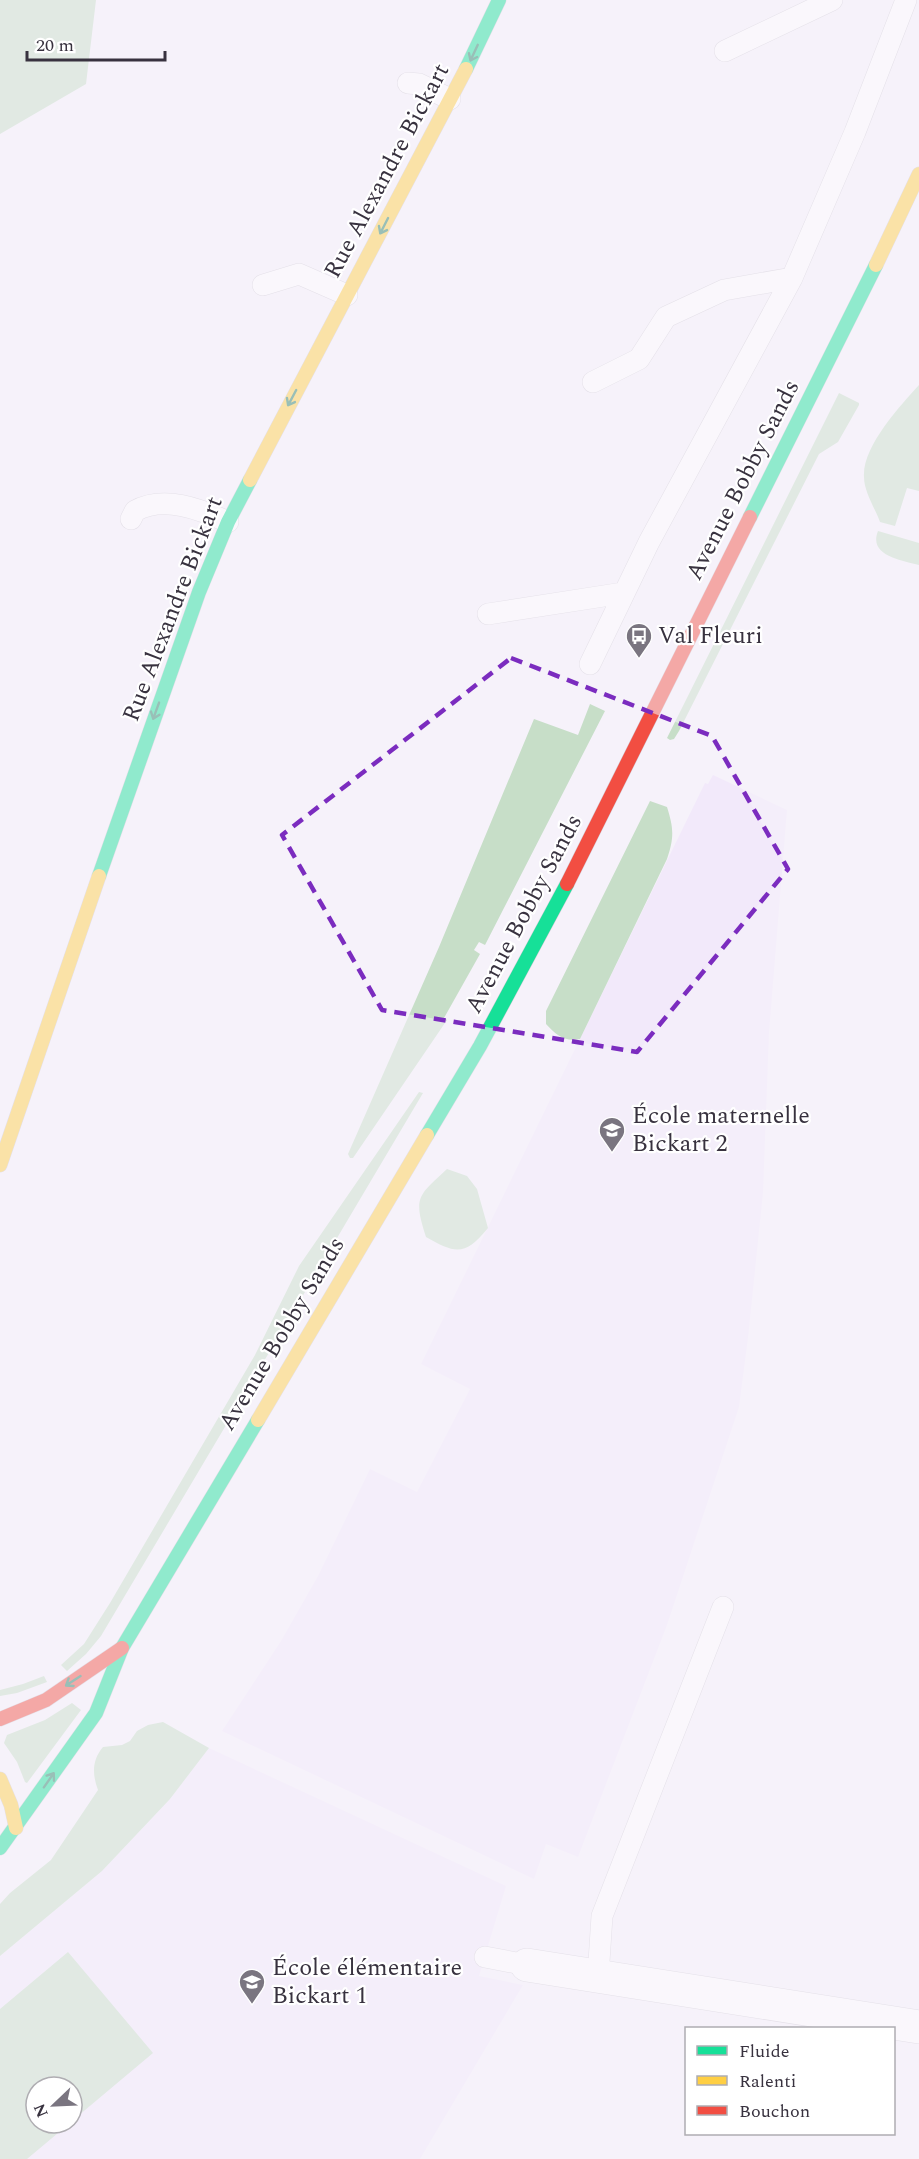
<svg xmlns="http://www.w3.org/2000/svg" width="919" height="2159" viewBox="0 0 919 2159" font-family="Spectral,serif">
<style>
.built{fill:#f2e9fa;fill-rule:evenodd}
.green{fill:#c7dec8}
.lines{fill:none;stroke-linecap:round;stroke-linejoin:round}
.lane-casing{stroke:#d0cbd5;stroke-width:22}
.street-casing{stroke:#d0cbd5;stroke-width:34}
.fast-casing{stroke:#d0cbd5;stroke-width:15}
.slow-casing{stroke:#d0cbd5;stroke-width:15}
.jam-casing{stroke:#d0cbd5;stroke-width:15}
.lane{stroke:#fefdfe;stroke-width:21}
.street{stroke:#fefdfe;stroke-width:33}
.fast{stroke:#16e098;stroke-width:14}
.slow{stroke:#ffcf43;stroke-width:14}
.jam{stroke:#f24e42;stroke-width:14}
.oneway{stroke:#298067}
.marked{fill:none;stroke:#7b2cbf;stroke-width:4.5;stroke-dasharray:12 8;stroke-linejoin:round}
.labels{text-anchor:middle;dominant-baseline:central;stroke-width:4.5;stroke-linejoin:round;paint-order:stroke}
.street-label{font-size:24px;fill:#38323f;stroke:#fff}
.poi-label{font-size:24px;fill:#38323f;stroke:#fff;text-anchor:start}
</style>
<rect width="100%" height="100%" fill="#f6f2fa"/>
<path class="built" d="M 713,775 L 787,810 L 769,1033 L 763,1193 L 748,1338 L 739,1407 L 667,1625 L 578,1857 L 546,1844 L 534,1879 L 222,1731 L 281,1641 L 318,1576 L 370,1469 L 417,1492 L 470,1389 L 421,1364 L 705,783 L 708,784 Z
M 209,1748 L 506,1886 L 479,1976 L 523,1985 L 420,2159 L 0,2159 L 0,1956 L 102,1871 L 170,1799 ZM 36,2087 L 72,2087 L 72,2123 L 36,2123 Z"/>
<path class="green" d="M 0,0 L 96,0 L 86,84 L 0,134 Z
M 919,385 L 919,491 L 907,488 L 895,526 L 880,522 C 875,508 864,492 864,477 C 862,447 900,406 919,385 Z
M 839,393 L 859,403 L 859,405 L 838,442 L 819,454 L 679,731 L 674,739 L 670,740 L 667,738 Z
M 878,531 L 919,543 L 919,565 C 902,560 868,556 878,531 Z
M 590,704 L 605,711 L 485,945 L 479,942 L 474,950 L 480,954 L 444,1018 L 447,1020 L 353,1158 L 350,1158 L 348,1154 L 439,947 L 534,719 L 578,735 Z
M 650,801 L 667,807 C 674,829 674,838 667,859 L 580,1039 C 564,1042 556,1035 546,1024 L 546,1011 Z
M 419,1092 L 423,1093 L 101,1636 L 86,1654 L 67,1671 L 61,1665 L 84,1644 L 110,1603 L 255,1355 L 299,1266 Z
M 447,1169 L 467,1176 L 477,1189 L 488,1228 C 465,1256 456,1254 426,1237 C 413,1197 418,1196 447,1169 Z
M 44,1676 L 47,1682 L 17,1693 L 0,1696 L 0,1690 L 23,1684 Z
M 72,1703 L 81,1710 L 27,1783 L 25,1782 L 17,1762 L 4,1743 L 7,1735 L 45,1720 Z
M 163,1722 L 209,1748 L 170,1799 L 102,1871 L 0,1956 L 0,1904 L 10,1893 L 51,1860 L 98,1790 C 92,1774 92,1760 103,1747 L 122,1745 L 130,1741 L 137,1731 L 148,1725 Z
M 68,1952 L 153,2053 L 72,2121 L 72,2087 L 36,2087 L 36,2123 L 70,2123 L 27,2159 L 0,2159 L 0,2009 Z"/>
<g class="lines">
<g class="lane-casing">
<path id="lane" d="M 725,51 L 832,0
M 408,83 L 419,84 L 450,99
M 263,285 L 299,274 L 347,295
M 593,382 L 639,359 L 666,317 L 724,290 L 792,278
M 131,519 L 135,511 C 164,495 200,509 228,522
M 488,614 L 623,593
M 590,664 L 649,542 L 792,278 L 855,132 L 906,0
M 485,1957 L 527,1965
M 598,1977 L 602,1916 L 723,1607"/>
</g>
<g class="street-casing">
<path id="street" d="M 527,1965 L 919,2027"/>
</g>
<g class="fast-casing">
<path id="fast" d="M 466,69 L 499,0
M 750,517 L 876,265
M 99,876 L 199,592 L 228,522 L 250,480
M 427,1135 L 480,1046 L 567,884
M 0,1848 L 96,1713 L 122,1648 L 258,1420"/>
</g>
<g class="slow-casing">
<path id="slow" d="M 876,265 L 919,174
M 250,480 L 466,69
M 0,1165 L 99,876
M 258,1420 L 427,1135
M 0,1779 L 11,1805 L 16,1828"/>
</g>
<g class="jam-casing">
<path id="jam" d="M 567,884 L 750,517
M 0,1719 L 46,1700 L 122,1648"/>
</g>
<use href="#lane" class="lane"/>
<use href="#street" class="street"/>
<use href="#fast" class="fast"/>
<use href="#slow" class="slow"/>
<use href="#jam" class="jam"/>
</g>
<defs><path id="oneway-shaft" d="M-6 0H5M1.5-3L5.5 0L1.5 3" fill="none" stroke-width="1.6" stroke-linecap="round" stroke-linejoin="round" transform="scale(1.5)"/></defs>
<g class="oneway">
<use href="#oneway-shaft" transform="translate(474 53) rotate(115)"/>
<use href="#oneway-shaft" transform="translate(384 226) rotate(117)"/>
<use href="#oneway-shaft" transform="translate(292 398) rotate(118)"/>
<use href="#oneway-shaft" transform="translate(156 711) rotate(110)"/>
<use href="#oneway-shaft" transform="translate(73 1681) rotate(147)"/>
<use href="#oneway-shaft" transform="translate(49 1780) rotate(-55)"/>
</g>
<path d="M0 0H919V2159H0ZM 511,658 L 712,736 L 788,869 L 637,1052 L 382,1010 L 282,835 Z" fill="#f6f2fa" fill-opacity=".55" fill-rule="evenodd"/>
<path class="marked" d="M 511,658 L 712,736 L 788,869 L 637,1052 L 382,1010 L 282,835 Z"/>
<defs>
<g id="bus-pin" transform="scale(1.35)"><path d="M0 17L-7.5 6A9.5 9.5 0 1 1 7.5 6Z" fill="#7a7580" stroke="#fff"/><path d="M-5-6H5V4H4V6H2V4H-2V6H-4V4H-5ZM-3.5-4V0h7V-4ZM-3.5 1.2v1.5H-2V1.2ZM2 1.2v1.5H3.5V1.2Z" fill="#fff"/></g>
<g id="school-pin" transform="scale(1.35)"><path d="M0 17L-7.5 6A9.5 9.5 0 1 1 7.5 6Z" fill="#7a7580" stroke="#fff"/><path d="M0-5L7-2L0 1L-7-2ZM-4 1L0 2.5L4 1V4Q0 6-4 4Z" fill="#fff"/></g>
</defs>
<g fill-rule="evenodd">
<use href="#bus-pin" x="639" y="636"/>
<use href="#school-pin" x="612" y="1130"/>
<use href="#school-pin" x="252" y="1982"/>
</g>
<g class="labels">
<g class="street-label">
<text transform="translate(387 171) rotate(-62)">Rue Alexandre Bickart</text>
<text transform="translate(743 480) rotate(-63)">Avenue Bobby Sands</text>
<text transform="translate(173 609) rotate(-69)">Rue Alexandre Bickart</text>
<text transform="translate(524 914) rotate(-62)">Avenue Bobby Sands</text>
<text transform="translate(282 1334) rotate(-59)">Avenue Bobby Sands</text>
</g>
<g class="poi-label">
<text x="658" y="636">Val Fleuri</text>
<text x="632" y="1116">École maternelle<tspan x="632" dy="28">Bickart 2</tspan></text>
<text x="272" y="1968">École élémentaire<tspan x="272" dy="28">Bickart 1</tspan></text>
</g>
</g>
<rect x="685" y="2027" width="210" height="108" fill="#ffffff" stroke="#afadb2" stroke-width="1.5"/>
<rect x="697" y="2046" width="30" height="9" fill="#16e098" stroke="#afadb2" stroke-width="1.5"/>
<text x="739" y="2057" font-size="18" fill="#38323f">Fluide</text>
<rect x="697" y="2076" width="30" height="9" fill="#ffcf43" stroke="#afadb2" stroke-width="1.5"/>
<text x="739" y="2087" font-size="18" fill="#38323f">Ralenti</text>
<rect x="697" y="2106" width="30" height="9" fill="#f24e42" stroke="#afadb2" stroke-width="1.5"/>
<text x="739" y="2117" font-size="18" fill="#38323f">Bouchon</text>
<g transform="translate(54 2105) rotate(247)"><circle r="28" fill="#ffffff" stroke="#afadb2" stroke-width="1.5"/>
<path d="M0-4.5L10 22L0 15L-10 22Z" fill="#7a7580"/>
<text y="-9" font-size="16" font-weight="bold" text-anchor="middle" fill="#38323f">N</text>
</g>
<path d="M27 51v9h138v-9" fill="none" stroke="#38323f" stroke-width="3"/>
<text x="36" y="51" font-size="18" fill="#38323f" stroke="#ffffff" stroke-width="4.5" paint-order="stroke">20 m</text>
</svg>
